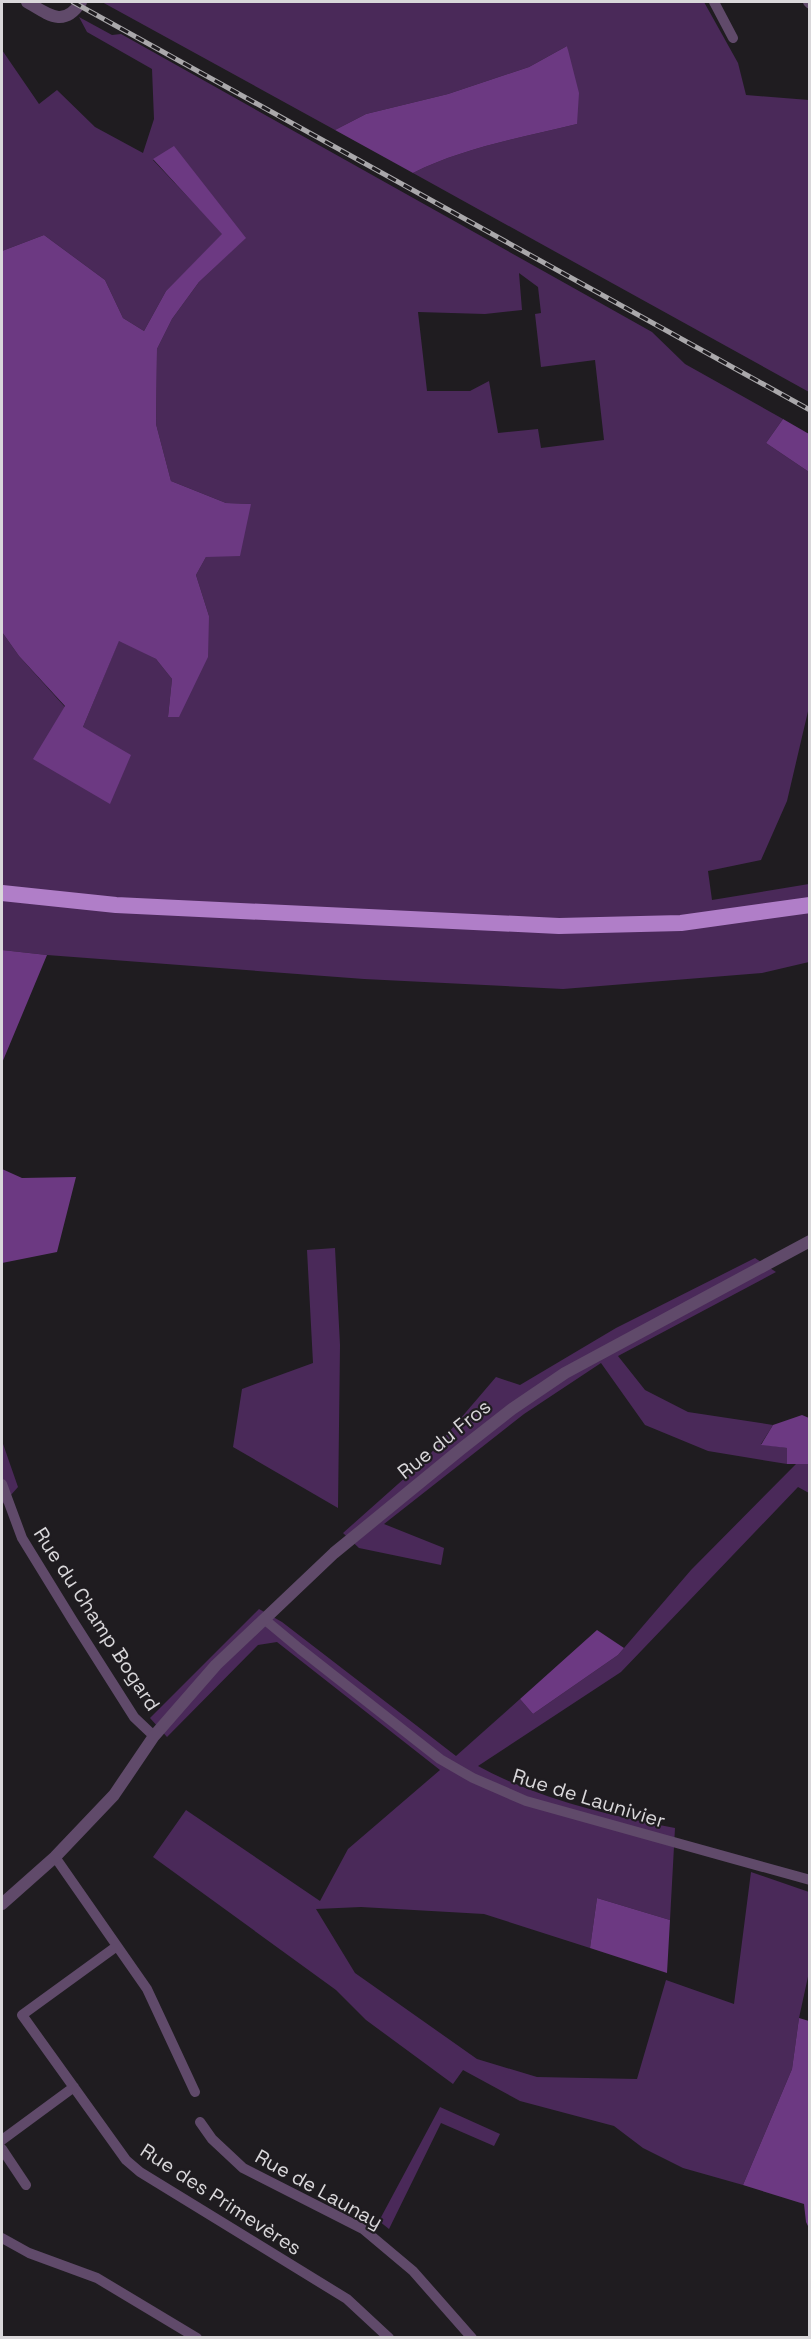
<svg xmlns="http://www.w3.org/2000/svg" width="811" height="2339" viewBox="0 0 811 2339" font-family="'Space Grotesk',sans-serif">
<style>
.green{fill:#4a2959;fill-rule:evenodd}
.forest{fill:#6c3982}
.lines{fill:none;stroke-linecap:round;stroke-linejoin:round}
.minor{stroke:#604a6a;stroke-width:10}
.tertiary{stroke:#604a6a;stroke-width:12}
.trunk{stroke:#b07ec8;stroke-width:16}
.rail-casing{stroke:#aaa8ab;stroke-width:5}
.rail{stroke:#1f1c20;stroke-width:3;stroke-dasharray:9;stroke-linecap:butt}
.labels{text-anchor:middle;dominant-baseline:central;stroke-width:4.5;stroke-linejoin:round;paint-order:stroke}
.street-label{font-size:20px;fill:#d9d7da;stroke:#1f1c20}
</style>
<rect width="100%" height="100%" fill="#1f1c20"/>
<path class="green" d="M 102,2 L 704,2 L 738,63 L 746,95 L 809,100 L 809,392 L 413,173 C 462,148 524,137 577,124 L 567,46 L 529,67 L 448,94 L 366,114 L 335,130 Z
M 79,17 L 112,35 L 121,34 L 652,332 L 685,364 L 783,419 L 766,443 L 809,472 L 809,707 L 787,801 L 761,860 L 708,871 L 712,900 L 809,884 L 809,962 L 762,973 L 563,989 L 364,979 L 47,955 L 2,950 L 2,632 L 19,656 L 83,727 L 119,640 L 156,659 L 172,679 L 168,717 L 209,616 L 196,575 L 206,557 L 251,504 L 226,503 L 171,481 L 156,424 L 157,349 L 172,319 L 199,282 L 245,238 L 174,147 L 153,160 L 223,234 L 166,291 L 144,331 L 123,318 L 105,280 L 44,235 L 2,251 L 2,50 L 39,104 L 57,90 L 95,127 L 143,153 L 154,119 L 152,69 L 87,32 ZM 519,273 L 538,287 L 541,313 L 535,314 L 541,367 L 595,360 L 604,440 L 541,448 L 538,429 L 498,433 L 489,381 L 470,391 L 427,391 L 418,312 L 485,314 L 522,310 Z
M 335,1248 L 340,1345 L 338,1508 L 233,1447 L 242,1389 L 313,1363 L 307,1250 Z
M 755,1258 L 776,1272 L 618,1356 L 645,1390 L 688,1412 L 773,1425 L 761,1444 L 787,1448 L 787,1464 L 708,1451 L 645,1425 L 601,1363 L 524,1414 L 384,1524 L 444,1548 L 441,1565 L 359,1548 L 343,1533 L 425,1460 L 496,1377 L 520,1385 L 616,1328 Z
M 2,1441 L 18,1487 L 2,1505 Z
M 796,1464 L 809,1464 L 809,1493 L 798,1487 L 621,1672 L 478,1766 C 536,1798 610,1816 675,1828 L 670,1920 L 597,1898 L 590,1948 L 484,1914 L 361,1907 L 316,1909 L 355,1973 L 477,2059 L 537,2077 L 637,2079 L 666,1980 L 734,2004 L 751,1872 L 809,1892 L 809,1972 L 799,2018 L 792,2069 L 743,2185 L 683,2168 L 643,2148 L 614,2126 L 520,2101 L 463,2070 L 453,2084 L 366,2020 L 336,1990 L 153,1857 L 186,1810 L 320,1901 L 348,1849 L 440,1770 L 277,1642 L 258,1645 L 167,1737 L 150,1718 L 259,1609 L 282,1622 L 456,1756 L 520,1699 L 533,1714 L 618,1655 L 691,1570 Z
M 440,2107 L 500,2134 L 494,2146 L 441,2123 L 389,2229 L 379,2221 Z"/>
<path class="forest" d="M 567,46 L 579,93 L 577,124 C 524,137 462,148 413,173 L 335,130 L 366,114 L 448,94 L 529,67 Z
M 174,146 L 246,238 L 199,282 L 172,319 L 157,349 L 156,424 L 171,481 L 226,503 L 251,504 L 240,556 L 206,557 L 196,575 L 209,616 L 208,657 L 179,717 L 168,717 L 172,679 L 156,659 L 119,641 L 83,727 L 131,755 L 110,804 L 33,759 L 65,706 L 19,656 L 2,632 L 2,251 L 44,235 L 105,280 L 123,318 L 144,331 L 166,291 L 222,234 L 153,159 Z
M 783,419 L 809,434 L 809,472 L 766,443 Z
M 2,950 L 47,955 L 2,1063 Z
M 2,1169 L 22,1178 L 76,1177 L 57,1252 L 2,1263 Z
M 802,1415 L 809,1418 L 809,1464 L 787,1464 L 787,1448 L 761,1445 L 773,1425 Z
M 597,1630 L 624,1648 L 618,1655 L 533,1714 L 520,1699 Z
M 597,1898 L 670,1920 L 667,1973 L 590,1948 Z
M 799,2018 L 809,2021 L 809,2228 L 806,2222 L 804,2204 L 743,2185 L 792,2069 Z"/>
<g class="lines">
<path class="minor" d="M 714,2 L 733,38
M 808,2 L 810,4
M 2,1484 L 22,1538 L 73,1621 L 134,1717 L 154,1736
M 264,1619 L 300,1649 L 440,1759 L 473,1778 L 526,1801 L 810,1880
M 55,1857 L 147,1989 L 195,2092
M 117,1946 L 22,2015 L 126,2160 L 140,2172 L 347,2299 L 389,2338
M 200,2122 L 212,2139 L 243,2168 L 363,2229 L 413,2271 L 472,2338
M 2,2140 L 74,2087
M 2,2149 L 26,2185
M 2,2238 L 29,2253 L 97,2278 L 197,2338"/>
<path class="tertiary" d="M 27,2 C 49,15 64,28 81,2
M 2,1904 L 55,1857 L 114,1795 L 154,1736 L 216,1665 L 334,1553 L 461,1449 L 512,1409 L 565,1373 L 810,1241"/>
<path class="trunk" d="M 2,893 L 116,905 L 559,926 L 681,923 L 810,905"/>
<g class="rail-casing">
<path id="rail" d="M 73,2 L 810,410"/>
</g>
<use href="#rail" class="rail"/>
</g>
<g class="labels">
<g class="street-label">
<text transform="translate(444 1439) rotate(-39)">Rue du Fros</text>
<text transform="translate(97 1619) rotate(57)">Rue du Champ Bogard</text>
<text transform="translate(589 1798) rotate(17)">Rue de Launivier</text>
<text transform="translate(319 2189) rotate(29)">Rue de Launay</text>
<text transform="translate(221 2199) rotate(33)">Rue des Primevères</text>
</g>
</g>
<rect width="811" height="2339" fill="none" stroke="#d9d7da" stroke-width="6"/>
</svg>
